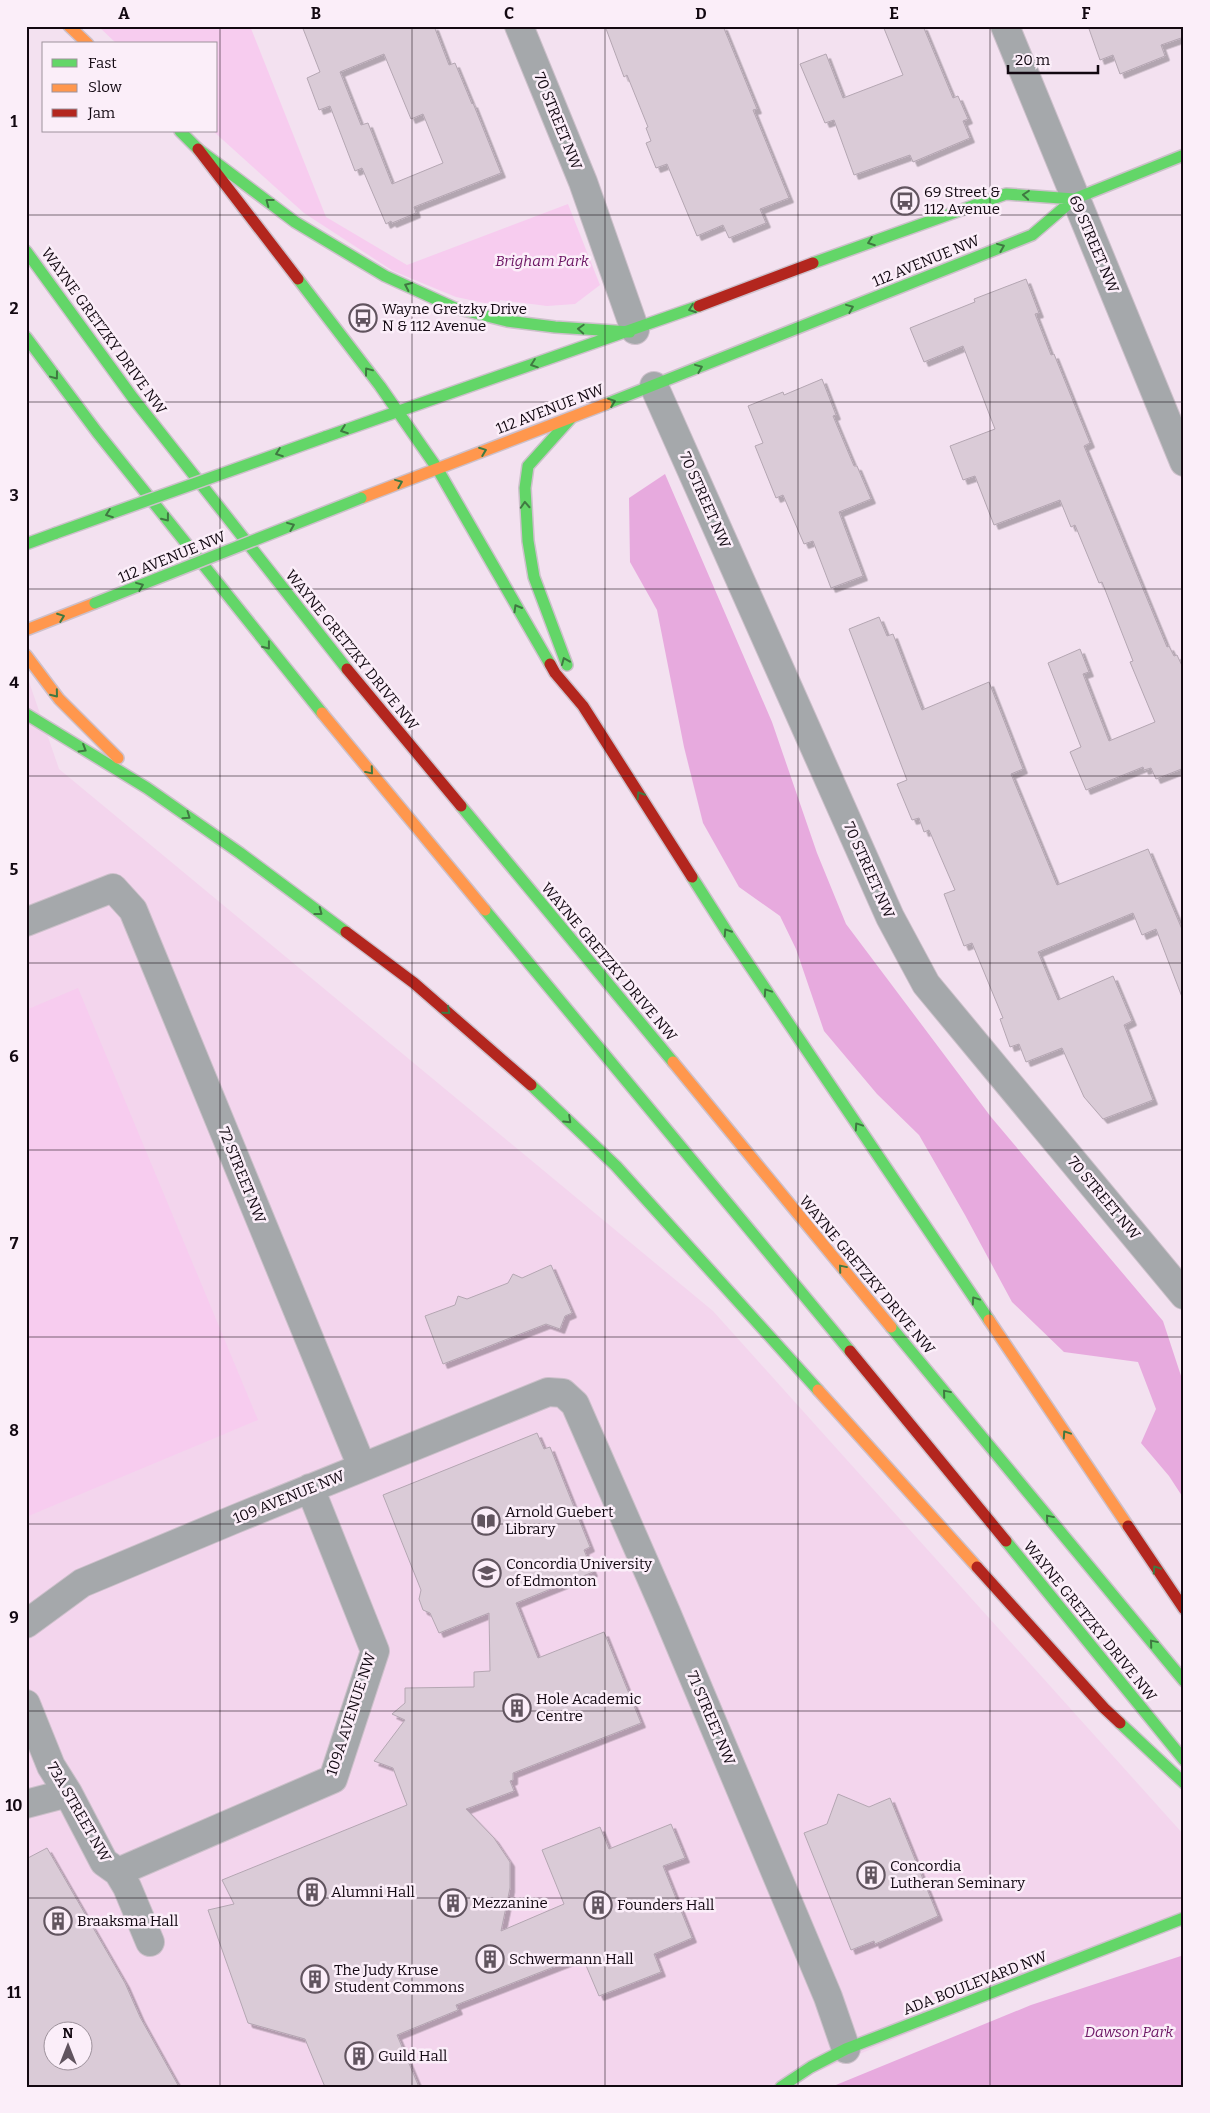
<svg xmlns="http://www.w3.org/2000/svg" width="1210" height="2113" viewBox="0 0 1210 2113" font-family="Bitter,serif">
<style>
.built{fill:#f3d5ed;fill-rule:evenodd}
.green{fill:#f7ccef}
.forest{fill:#e7aade}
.building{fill:#dacbd7;stroke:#b4a6b2;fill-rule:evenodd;filter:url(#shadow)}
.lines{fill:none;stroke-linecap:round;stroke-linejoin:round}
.street-casing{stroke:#cdc0cb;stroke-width:30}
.fast-casing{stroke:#cdc0cb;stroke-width:14}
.slow-casing{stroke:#cdc0cb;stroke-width:14}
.jam-casing{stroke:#cdc0cb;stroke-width:14}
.street{stroke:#a5a8ab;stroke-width:28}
.fast{stroke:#63d668;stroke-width:11}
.slow{stroke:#ff974d;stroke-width:11}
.jam{stroke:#b3261e;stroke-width:11}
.fast-bridge-casing{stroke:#cdc0cb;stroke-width:14;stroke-linecap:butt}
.fast-bridge{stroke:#63d668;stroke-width:11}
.oneway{stroke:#3f7941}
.grid{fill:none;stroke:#120811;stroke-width:1;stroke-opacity:0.55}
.labels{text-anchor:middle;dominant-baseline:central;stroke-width:5;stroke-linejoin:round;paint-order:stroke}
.street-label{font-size:15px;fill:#120811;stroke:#fbeef9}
.poi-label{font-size:15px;fill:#120811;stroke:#fbeef9;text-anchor:start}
.park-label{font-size:15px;font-style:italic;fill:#6c1664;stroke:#fbeef9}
.neatline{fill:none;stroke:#120811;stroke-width:2}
.grid-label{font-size:16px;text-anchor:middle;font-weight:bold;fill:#120811}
</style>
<defs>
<filter id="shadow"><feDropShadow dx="4.5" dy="4.5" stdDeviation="0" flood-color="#0004"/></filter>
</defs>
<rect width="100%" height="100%" fill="#f3e1f0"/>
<path class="built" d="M 26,673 L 59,769 L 713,1311 L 1184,1835 L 1184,1918 L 781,2087 L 26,2087 ZM 52,2030 L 82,2030 L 82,2060 L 52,2060 Z"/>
<path class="green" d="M 98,26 L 250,26 L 326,217 L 407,265 L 568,204 L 600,285 L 575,304 L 547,306 L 500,300 L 499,306 L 456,297 L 393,271 L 304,213 L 213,131 L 216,131 L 216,44 L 117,44 Z
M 78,988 L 258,1420 L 26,1517 L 26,1010 Z"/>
<path class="forest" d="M 665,474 L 772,722 L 817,853 L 846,924 L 991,1117 L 1163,1321 L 1184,1385 L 1184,1499 L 1169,1476 L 1141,1443 L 1156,1409 L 1138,1362 L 1064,1352 L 1012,1302 L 965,1215 L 919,1135 L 877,1094 L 824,1031 L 796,949 L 780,916 L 739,887 L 703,823 L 684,747 L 657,610 L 630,562 L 629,498 Z
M 1184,1955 L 1184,2087 L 831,2087 L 1031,2005 Z"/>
<path class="building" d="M 302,26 L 434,26 L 449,65 L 455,63 L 472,104 L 473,103 L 501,173 L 414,207 L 416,213 L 392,223 L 391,221 L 386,224 L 362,168 L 355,171 L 330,106 L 319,110 L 307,78 L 320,72 ZM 384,54 L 411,119 L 423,114 L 443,163 L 392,184 L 368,123 L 361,125 L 340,72 Z
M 605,26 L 723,26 L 757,109 L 753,110 L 789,198 L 760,209 L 766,223 L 729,238 L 723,225 L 697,236 L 667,164 L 656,168 L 646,143 L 651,141 L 646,128 L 648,127 L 627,75 L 624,77 Z
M 883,26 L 923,26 L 953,98 L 958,96 L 968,119 L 963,121 L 970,138 L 913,162 L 910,155 L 854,175 L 834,120 L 825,123 L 800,64 L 826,54 L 843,98 L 903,75 Z
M 1088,26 L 1184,26 L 1184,37 L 1161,45 L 1165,56 L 1120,74 L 1113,55 L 1100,60 Z
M 1026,279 L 1039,313 L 1035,314 L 1051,355 L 1054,354 L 1090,443 L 1084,446 L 1167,647 L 1169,646 L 1174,656 L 1177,655 L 1184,670 L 1184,768 L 1156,779 L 1151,768 L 1144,770 L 1143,767 L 1086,790 L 1070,752 L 1081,747 L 1048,663 L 1080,649 L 1089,672 L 1083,674 L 1109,741 L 1155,722 L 1130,662 L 1133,661 L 1102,582 L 1099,583 L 1075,525 L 1071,527 L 1060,500 L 994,525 L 975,476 L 963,480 L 950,446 L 995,429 L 963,346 L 924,362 L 910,328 L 975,302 L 974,299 Z
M 822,379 L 836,415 L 833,416 L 854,466 L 857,466 L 871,499 L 839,512 L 863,576 L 831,588 L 813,541 L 804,544 L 783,495 L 776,498 L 755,446 L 763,443 L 748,406 L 783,392 L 784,395 Z
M 879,617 L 887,636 L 893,634 L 922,710 L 989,682 L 1023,769 L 1011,774 L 1057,885 L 1148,849 L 1184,934 L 1184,996 L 1182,997 L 1156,929 L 1142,935 L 1133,913 L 1038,952 L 1058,1000 L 1113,976 L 1132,1021 L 1124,1025 L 1153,1100 L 1103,1119 L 1084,1097 L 1062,1048 L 1026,1062 L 1019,1044 L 1010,1047 L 1000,1019 L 1003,1018 L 972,943 L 964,946 L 944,894 L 955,890 L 929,830 L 924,832 L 919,818 L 912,820 L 897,784 L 907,780 L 849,629 Z
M 551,1265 L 572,1313 L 565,1316 L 560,1329 L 546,1324 L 443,1364 L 425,1316 L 455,1305 L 458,1296 L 467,1299 L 508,1283 L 513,1274 L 522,1278 Z
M 537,1433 L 544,1449 L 550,1447 L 590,1547 L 584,1550 L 593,1572 L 516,1603 L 538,1658 L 604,1632 L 641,1723 L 513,1773 L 513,1780 L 510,1781 L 514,1791 L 466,1809 L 494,1838 L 510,1862 L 510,1888 L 501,1931 L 564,1904 L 542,1850 L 600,1827 L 609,1849 L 671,1824 L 685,1858 L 663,1866 L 692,1938 L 654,1954 L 661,1972 L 599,1996 L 582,1956 L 456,2005 L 458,2010 L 397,2035 L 419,2087 L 325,2087 L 305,2039 L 248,2023 L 208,1910 L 234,1904 L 222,1880 L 407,1805 L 393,1768 L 374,1761 L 405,1720 L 392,1714 L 405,1703 L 405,1688 L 474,1687 L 474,1672 L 490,1671 L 489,1613 L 439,1633 L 430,1613 L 423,1610 L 419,1599 L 421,1590 L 383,1495 Z
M 838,1794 L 869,1807 L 890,1798 L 938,1916 L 875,1944 L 874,1941 L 851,1950 L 804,1833 L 827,1824 Z
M 47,1848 L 125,1983 L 140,2017 L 179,2087 L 26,2087 L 26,1859 ZM 52,2030 L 82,2030 L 82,2060 L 52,2060 Z"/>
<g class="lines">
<g class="street-casing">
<path id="street" d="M 519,26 L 583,182 L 635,330
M 1005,26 L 1184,462
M 654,386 L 890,917 L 926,984 L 1184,1295
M 26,922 L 113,888 L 133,910 L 362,1467
M 26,1624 L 82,1583 L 235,1519 L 548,1392 L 563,1393 L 575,1404 L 666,1612 L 828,1997 L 846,2049
M 26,1704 L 51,1766 L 68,1793 L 104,1862 L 118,1872 L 127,1887 L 150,1942
M 26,1804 L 68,1793
M 118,1872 L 333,1779 L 375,1651 L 310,1488"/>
</g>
<g class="fast-casing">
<path id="fast" d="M 180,131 L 198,149 L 295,222 L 385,276 L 455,308 L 507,321 L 555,327 L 630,332
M 26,251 L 133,398 L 347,669
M 813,263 L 1006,194 L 1074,199
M 298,279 L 380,386 L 437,468 L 550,664
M 26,337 L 97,432 L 322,713
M 606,404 L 1032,235 L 1074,199 L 1184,155
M 325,437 L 699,306
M 26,544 L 56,533
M 567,665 L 534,577 L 528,541 L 525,488 L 528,466 L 571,418
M 26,714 L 147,788 L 240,853 L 346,932
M 461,806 L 673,1062
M 692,877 L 729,935 L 989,1320
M 485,910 L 850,1351
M 531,1085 L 616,1166 L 818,1390
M 891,1327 L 1184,1681
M 1006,1541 L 1184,1760
M 1120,1723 L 1184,1783
M 781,2087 L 811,2067 L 846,2049 L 1184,1918"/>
</g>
<g class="slow-casing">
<path id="slow" d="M 69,26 L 88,44
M 361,498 L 606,404
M 26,630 L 95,603
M 26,655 L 59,699 L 118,758
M 322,713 L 485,910
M 673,1062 L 891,1327
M 989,1320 L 1128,1526
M 818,1390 L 977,1567"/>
</g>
<g class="jam-casing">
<path id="jam" d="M 198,149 L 298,279
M 699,306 L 813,263
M 550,664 L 555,673 L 583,706 L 692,877
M 347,669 L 461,806
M 346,932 L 414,983 L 531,1085
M 850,1351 L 1006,1541
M 1128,1526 L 1184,1609
M 977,1567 L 1104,1708 L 1120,1723"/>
</g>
<use href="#street" class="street"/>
<use href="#fast" class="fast"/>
<use href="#slow" class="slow"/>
<use href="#jam" class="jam"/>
<g class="fast-bridge-casing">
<path id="fast-bridge" d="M 56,533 L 325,437
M 95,603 L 361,498"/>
</g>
<use href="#fast-bridge" class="fast-bridge"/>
</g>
<defs><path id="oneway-chevron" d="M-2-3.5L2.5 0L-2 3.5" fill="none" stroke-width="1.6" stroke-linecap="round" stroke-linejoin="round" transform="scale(1.25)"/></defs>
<g class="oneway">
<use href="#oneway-chevron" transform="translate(1026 195) rotate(-175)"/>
<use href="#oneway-chevron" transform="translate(269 202) rotate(-143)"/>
<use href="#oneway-chevron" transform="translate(871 242) rotate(160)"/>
<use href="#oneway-chevron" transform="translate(1001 247) rotate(-22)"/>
<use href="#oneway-chevron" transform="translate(408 286) rotate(-155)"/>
<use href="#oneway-chevron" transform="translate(850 308) rotate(-22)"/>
<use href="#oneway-chevron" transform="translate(692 309) rotate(160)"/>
<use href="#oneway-chevron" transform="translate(581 329) rotate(-177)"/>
<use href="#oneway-chevron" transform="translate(534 364) rotate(161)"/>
<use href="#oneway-chevron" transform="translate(699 368) rotate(-22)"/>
<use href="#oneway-chevron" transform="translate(368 371) rotate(-127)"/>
<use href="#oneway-chevron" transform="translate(55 376) rotate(53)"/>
<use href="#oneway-chevron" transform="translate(612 402) rotate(-21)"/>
<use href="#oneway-chevron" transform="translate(344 430) rotate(160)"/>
<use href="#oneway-chevron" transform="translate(483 451) rotate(-21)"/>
<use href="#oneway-chevron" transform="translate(279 453) rotate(160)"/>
<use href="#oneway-chevron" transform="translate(399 483) rotate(-22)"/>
<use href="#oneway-chevron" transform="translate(525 505) rotate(-93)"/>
<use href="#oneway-chevron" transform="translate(109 514) rotate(160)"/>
<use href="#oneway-chevron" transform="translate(166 518) rotate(52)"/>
<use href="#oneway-chevron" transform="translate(291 526) rotate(-22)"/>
<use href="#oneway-chevron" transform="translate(140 586) rotate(-22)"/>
<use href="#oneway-chevron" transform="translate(517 608) rotate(-120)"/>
<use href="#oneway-chevron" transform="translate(61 617) rotate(-21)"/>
<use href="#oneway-chevron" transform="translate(267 646) rotate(52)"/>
<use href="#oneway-chevron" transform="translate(565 661) rotate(-112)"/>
<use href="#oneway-chevron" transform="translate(55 694) rotate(51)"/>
<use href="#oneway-chevron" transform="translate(83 749) rotate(31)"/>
<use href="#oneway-chevron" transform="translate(370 771) rotate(50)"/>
<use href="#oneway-chevron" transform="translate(640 795) rotate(-122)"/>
<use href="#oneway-chevron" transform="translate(187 816) rotate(35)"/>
<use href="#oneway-chevron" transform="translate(319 912) rotate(37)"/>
<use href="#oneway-chevron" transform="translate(727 932) rotate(-123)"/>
<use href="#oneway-chevron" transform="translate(767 992) rotate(-124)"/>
<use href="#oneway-chevron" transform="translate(447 1011) rotate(41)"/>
<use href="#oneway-chevron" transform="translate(568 1120) rotate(43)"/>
<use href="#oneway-chevron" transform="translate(858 1126) rotate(-124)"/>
<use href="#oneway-chevron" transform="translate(842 1268) rotate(-130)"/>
<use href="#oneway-chevron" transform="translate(975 1300) rotate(-124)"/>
<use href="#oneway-chevron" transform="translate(946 1393) rotate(-130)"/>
<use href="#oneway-chevron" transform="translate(1066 1434) rotate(-124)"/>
<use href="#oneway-chevron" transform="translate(1049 1518) rotate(-130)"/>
<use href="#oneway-chevron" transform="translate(1156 1569) rotate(-124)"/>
<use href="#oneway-chevron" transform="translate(1153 1643) rotate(-130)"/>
</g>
<path class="grid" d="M 220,26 L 220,2087M 412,26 L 412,2087M 605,26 L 605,2087M 798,26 L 798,2087M 990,26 L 990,2087M 26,215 L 1184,215M 26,402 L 1184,402M 26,589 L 1184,589M 26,776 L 1184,776M 26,963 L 1184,963M 26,1150 L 1184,1150M 26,1337 L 1184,1337M 26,1524 L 1184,1524M 26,1711 L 1184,1711M 26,1898 L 1184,1898"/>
<defs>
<g id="bus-ring" transform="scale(1.4375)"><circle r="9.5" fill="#fbeef9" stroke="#61545f" stroke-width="1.5"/><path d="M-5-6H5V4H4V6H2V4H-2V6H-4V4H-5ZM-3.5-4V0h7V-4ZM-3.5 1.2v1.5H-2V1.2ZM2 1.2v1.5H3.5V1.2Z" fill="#61545f"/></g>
<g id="library-ring" transform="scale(1.4375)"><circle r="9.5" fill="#fbeef9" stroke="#61545f" stroke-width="1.5"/><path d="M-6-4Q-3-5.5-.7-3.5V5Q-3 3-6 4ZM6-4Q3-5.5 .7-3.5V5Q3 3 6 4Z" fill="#61545f"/></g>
<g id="university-ring" transform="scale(1.4375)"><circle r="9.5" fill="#fbeef9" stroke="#61545f" stroke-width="1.5"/><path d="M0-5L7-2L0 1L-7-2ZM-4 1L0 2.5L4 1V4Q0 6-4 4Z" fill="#61545f"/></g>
<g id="building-ring" transform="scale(1.4375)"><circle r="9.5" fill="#fbeef9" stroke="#61545f" stroke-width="1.5"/><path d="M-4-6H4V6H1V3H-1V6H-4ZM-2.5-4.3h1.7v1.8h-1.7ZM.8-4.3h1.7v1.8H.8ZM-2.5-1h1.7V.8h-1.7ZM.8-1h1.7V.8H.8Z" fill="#61545f"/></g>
</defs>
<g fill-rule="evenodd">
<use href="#bus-ring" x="905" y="201"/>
<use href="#bus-ring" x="363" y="318"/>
<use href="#library-ring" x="486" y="1521"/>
<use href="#university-ring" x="487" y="1573"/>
<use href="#building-ring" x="517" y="1708"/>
<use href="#building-ring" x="871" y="1875"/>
<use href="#building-ring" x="312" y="1892"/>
<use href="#building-ring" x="453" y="1903"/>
<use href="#building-ring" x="598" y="1905"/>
<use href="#building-ring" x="58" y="1921"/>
<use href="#building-ring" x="490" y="1959"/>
<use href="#building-ring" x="315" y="1979"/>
<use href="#building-ring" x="359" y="2056"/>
</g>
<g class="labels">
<g class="street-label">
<text transform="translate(558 121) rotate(68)">70 STREET NW</text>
<text transform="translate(1094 244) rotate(67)">69 STREET NW</text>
<text transform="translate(926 261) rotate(-22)">112 AVENUE NW</text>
<text transform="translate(104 331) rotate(54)">WAYNE GRETZKY DRIVE NW</text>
<text transform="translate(550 409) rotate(-21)">112 AVENUE NW</text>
<text transform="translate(705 500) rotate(66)">70 STREET NW</text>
<text transform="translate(172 557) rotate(-22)">112 AVENUE NW</text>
<text transform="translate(352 650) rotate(51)">WAYNE GRETZKY DRIVE NW</text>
<text transform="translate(869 870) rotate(66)">70 STREET NW</text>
<text transform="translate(609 962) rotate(50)">WAYNE GRETZKY DRIVE NW</text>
<text transform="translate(242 1175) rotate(68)">72 STREET NW</text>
<text transform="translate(1104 1198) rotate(50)">70 STREET NW</text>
<text transform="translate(867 1275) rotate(50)">WAYNE GRETZKY DRIVE NW</text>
<text transform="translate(289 1497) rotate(-22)">109 AVENUE NW</text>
<text transform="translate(1090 1621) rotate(51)">WAYNE GRETZKY DRIVE NW</text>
<text transform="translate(351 1714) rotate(-72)">109A AVENUE NW</text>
<text transform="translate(711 1718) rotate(67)">71 STREET NW</text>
<text transform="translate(79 1812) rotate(60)">73A STREET NW</text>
<text transform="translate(975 1983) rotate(-21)">ADA BOULEVARD NW</text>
</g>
<g class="poi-label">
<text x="924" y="192">69 Street &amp;<tspan x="924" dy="17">112 Avenue</tspan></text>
<text x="382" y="309">Wayne Gretzky Drive<tspan x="382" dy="17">N &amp; 112 Avenue</tspan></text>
<text x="505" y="1512">Arnold Guebert<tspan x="505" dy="17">Library</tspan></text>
<text x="506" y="1564">Concordia University<tspan x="506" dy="17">of Edmonton</tspan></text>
<text x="536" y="1699">Hole Academic<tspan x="536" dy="17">Centre</tspan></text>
<text x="890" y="1866">Concordia<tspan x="890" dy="17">Lutheran Seminary</tspan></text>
<text x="331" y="1892">Alumni Hall</text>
<text x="472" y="1903">Mezzanine</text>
<text x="617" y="1905">Founders Hall</text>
<text x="77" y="1921">Braaksma Hall</text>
<text x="509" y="1959">Schwermann Hall</text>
<text x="334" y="1970">The Judy Kruse<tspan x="334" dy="17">Student Commons</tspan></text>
<text x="378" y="2056">Guild Hall</text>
</g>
<g class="park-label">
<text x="542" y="261">Brigham Park</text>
<text x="1129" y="2032">Dawson Park</text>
</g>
</g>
<rect width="1210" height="2113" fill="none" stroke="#fbeef9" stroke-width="55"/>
<rect x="42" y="42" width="175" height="90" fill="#fbeef9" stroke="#9e929c"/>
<rect x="52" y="59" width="25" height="8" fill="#63d668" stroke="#9e929c"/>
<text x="88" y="68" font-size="15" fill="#120811">Fast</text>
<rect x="52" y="84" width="25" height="8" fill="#ff974d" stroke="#9e929c"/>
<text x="88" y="92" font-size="15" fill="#120811">Slow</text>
<rect x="52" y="109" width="25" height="8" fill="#b3261e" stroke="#9e929c"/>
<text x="88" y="118" font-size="15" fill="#120811">Jam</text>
<g transform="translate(68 2046)"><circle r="24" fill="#fbeef9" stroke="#9e929c"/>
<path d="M0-4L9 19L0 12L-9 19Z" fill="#61545f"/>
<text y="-8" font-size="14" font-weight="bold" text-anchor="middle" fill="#120811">N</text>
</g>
<path d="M1008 65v8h90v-8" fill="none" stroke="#120811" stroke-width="2.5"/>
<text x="1015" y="65" font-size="15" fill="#120811" stroke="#fbeef9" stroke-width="4" paint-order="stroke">20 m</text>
<rect x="28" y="28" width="1154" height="2058" class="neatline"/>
<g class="grid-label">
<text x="124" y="19">A</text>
<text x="316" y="19">B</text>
<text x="509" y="19">C</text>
<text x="701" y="19">D</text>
<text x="894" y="19">E</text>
<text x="1086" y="19">F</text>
<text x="14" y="127">1</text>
<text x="14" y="314">2</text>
<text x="14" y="501">3</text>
<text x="14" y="688">4</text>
<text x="14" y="875">5</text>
<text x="14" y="1062">6</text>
<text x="14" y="1249">7</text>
<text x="14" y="1436">8</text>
<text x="14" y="1623">9</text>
<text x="14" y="1811">10</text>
<text x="14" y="1998">11</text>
</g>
</svg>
